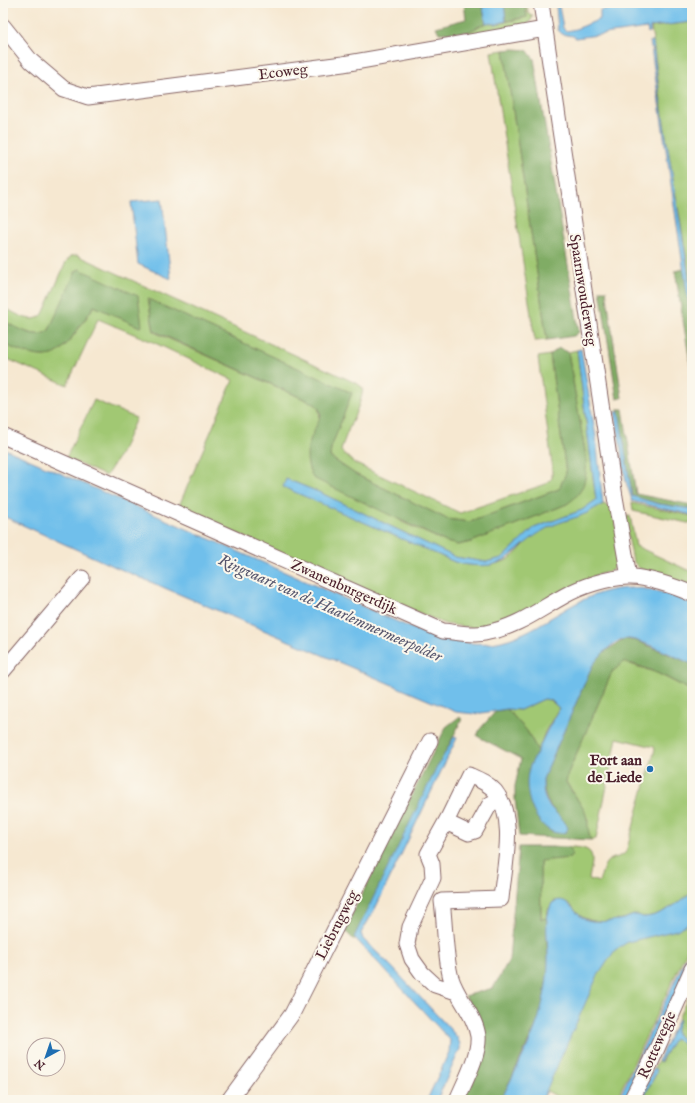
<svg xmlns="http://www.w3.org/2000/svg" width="695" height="1103" viewBox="0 0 695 1103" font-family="'IM FELL English',serif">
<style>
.green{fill:#a1c873;stroke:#76744f}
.forest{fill:#80ac65;stroke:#656648}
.water{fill:#70bfeb;stroke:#5d6f8b}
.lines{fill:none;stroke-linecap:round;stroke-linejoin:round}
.minor-casing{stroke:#866565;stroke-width:17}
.minor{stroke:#fff;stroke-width:15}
.poi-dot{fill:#1f6fb2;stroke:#fbf7ec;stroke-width:1.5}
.labels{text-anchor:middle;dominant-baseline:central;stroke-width:4;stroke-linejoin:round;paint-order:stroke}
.street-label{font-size:15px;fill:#4a1f2b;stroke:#fbf7ec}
.poi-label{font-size:15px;font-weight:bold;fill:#4a1f2b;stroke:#fbf7ec;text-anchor:end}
.water-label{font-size:16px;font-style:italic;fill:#57576e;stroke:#fbf7ec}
</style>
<rect width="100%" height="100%" fill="#fbf7ec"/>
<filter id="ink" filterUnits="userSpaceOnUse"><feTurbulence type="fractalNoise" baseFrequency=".025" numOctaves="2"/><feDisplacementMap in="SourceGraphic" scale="8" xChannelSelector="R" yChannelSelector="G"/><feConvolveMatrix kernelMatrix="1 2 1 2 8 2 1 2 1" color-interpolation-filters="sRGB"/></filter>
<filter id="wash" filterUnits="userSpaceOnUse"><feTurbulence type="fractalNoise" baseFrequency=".012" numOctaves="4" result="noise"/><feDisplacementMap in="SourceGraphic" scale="16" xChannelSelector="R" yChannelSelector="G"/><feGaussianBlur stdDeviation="0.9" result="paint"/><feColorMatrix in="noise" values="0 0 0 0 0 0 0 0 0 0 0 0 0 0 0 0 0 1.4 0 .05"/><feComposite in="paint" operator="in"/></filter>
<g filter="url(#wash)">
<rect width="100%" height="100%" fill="#f6e8d1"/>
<path class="green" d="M 524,3 L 527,3 L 528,13 L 533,16 L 528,26 L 470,35 L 468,32 L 486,23 L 497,24 L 527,17 Z
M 692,22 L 692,303 L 687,261 L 666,137 L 651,27 Z
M 504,50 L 547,340 L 535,341 L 491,52 Z
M 77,255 L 358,384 L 363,388 C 361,408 346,430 341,451 L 354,463 L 460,513 L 546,484 L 552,478 L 552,465 L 538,357 L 550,355 L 566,473 L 559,489 L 470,522 L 447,519 L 355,474 L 330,457 L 331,448 L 351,393 L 148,299 L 154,332 L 315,404 C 326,416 314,431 309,444 L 402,522 L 446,542 L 458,545 L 471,542 L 567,504 L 586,457 L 568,352 L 577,350 L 596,500 L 582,510 L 534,528 L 502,558 L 486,562 L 455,557 L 321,493 L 286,479 L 284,487 L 457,563 C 472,566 490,567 505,561 C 517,556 525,541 536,534 C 556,521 581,516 603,504 L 614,508 L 620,555 L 617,564 L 611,571 L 594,576 L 518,617 L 475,628 L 445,624 L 178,508 L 233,380 L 155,343 L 98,319 L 67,385 L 3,357 L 3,344 C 18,350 35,359 52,355 C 64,353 87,317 94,306 L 140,327 L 79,269 L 49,330 C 36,341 17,327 3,321 L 3,307 C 16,313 32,326 43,314 L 66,262 L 71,256 Z
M 94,400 L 136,418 L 121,453 L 106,476 L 66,458 Z
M 632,503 L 692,516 L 692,524 L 633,511 Z
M 630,516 L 636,546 L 692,572 L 692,589 L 639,568 L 633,561 L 624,517 Z
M 624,662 L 657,673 L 692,691 L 692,891 C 683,901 659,917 644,917 C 641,917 638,915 635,915 C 632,915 627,918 623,919 C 612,921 598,924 587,919 C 569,913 578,900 554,901 L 548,910 L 547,918 L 541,919 L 540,860 L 570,858 L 572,854 L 569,847 C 598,847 593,857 589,879 L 599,882 C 602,875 603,862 611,859 C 617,857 621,857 626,852 L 655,749 L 654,747 L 617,738 L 596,839 L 591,840 L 587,831 L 588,820 L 575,795 L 566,782 L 568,773 L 612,672 Z
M 544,699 L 550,700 L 559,708 L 545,732 L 538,751 L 527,731 L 507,709 L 520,710 Z
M 692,921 L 690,923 L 692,923 L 692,940 L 616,1100 L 563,1100 L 547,1091 L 542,1100 L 538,1057 L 611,947 Z
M 692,990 L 692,1047 C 688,1044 680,1040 677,1035 C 671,1026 688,999 692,990 Z
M 673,1039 L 678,1040 L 692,1052 L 692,1100 L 642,1100 L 656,1074 L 654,1068 L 658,1061 L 661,1062 Z"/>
<path class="forest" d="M 464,3 L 482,3 L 486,23 L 468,32 L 439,33 L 436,27 L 466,19 Z
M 504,3 L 524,3 L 527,17 L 506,21 Z
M 514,49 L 527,50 L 534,59 L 579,332 L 574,336 L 547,340 L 504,50 Z
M 79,269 L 138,296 L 142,326 L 140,327 L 94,306 C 86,317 64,353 52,355 C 35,359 18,350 3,344 L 3,321 C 17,327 36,341 49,330 L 76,271 Z
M 684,269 L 692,327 L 692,375 L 675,271 Z
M 600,290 L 606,290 L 622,398 L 617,399 Z
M 148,299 L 352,393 L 331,448 L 330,457 L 355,474 L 447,519 L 470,522 L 559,489 L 566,473 L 550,355 L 559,348 L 568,352 L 586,457 C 587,478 585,492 567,504 L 471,542 L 458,545 L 446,542 L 313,478 C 300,453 311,439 321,415 L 319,409 L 315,404 L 154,331 Z
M 618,409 L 623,409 L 636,494 L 692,505 L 692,509 L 659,504 L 632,496 Z
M 625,639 L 637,641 L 692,664 L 692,691 C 670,679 648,667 624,662 L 612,672 L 568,773 L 566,782 C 571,792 580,801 585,812 C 589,822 587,830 591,840 L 519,836 L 515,798 L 515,786 L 521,759 L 477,736 L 480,729 L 496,711 L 507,709 L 527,731 L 538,751 L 530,766 L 540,821 L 552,832 L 565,822 C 549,806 544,801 543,779 L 592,666 L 602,653 Z
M 459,717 L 462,719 L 355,936 L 354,940 L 344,930 L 446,727 Z
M 519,847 L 569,847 L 572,854 L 570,858 L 540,861 L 541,919 L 547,918 C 546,931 547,943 548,955 C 549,976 544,997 540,1017 L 501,1100 L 464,1100 C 471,1083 490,1045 483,1028 C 479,1017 471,1006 465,996 L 493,988 L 509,960 Z"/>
<path class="water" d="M 482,3 L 504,3 L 506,21 L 497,24 L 486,23 Z
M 644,3 L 692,3 L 692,22 L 650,27 L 650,32 L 648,33 L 647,28 L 576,38 L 573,36 L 562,34 L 558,30 L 556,6 L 559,6 L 563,28 L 566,31 C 577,30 590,23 600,19 L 600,10 Z
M 650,41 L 653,42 C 658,95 668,146 676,198 C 683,241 692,283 692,327 Z
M 162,199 L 171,279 L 138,264 L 131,202 Z
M 581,349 L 596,437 L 603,504 C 597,507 592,510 587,513 C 575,519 561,521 549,527 C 507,550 512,574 457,563 L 283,487 L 286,479 L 321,493 L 455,557 L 486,562 L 502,558 L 534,528 L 582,510 L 596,500 L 577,350 Z
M 615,412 L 619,412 L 632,496 L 659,504 L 692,509 L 692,515 L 632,501 L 626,482 Z
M 3,448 L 432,637 C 454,641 480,647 502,641 C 522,636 541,624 559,613 C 608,583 640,580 692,604 L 692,664 C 679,659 638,637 625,639 C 611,642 600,656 592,666 L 543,779 C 543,784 543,790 544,795 C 547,809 562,815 568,828 L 566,832 C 555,835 549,831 542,824 C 529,810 523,784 530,766 C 532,761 536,755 538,750 C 544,736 550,724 558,712 L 559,708 L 551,700 L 544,699 L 520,710 L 507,709 L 475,714 L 456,712 L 106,563 L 3,516 Z
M 454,737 L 457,738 L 375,909 L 361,933 L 363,939 L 390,965 L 450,1029 L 457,1037 L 460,1044 L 460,1049 L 437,1100 L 427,1100 L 449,1052 L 450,1040 L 354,937 L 436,769 Z
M 692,891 L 692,921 L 677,930 L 628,942 L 615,950 L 597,977 L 542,1100 L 501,1100 C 514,1072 536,1035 542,1005 C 546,989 548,973 548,957 C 548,938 543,920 552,903 C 568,892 574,916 587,920 C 599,923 612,921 624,919 C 627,918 632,915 636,915 C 639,915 641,917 644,917 C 659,917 683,901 692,891 Z
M 692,945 L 692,958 L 627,1100 L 618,1100 Z
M 678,1019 L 679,1020 L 676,1029 L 676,1034 L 692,1047 L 692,1052 L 678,1040 L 674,1039 L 660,1062 L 658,1061 Z
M 654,1068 L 657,1069 L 656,1074 L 642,1100 L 638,1100 Z"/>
</g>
<g filter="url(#ink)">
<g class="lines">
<g class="minor-casing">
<path id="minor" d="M 541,3 L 615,497 L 629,577
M 3,26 L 31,61 L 64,89 L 88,97 L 343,64 L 545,29
M 3,436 L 443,631 C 456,632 473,636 485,633 C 517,627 537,611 564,596 C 582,586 607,578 628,577 C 644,576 677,587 692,594
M 3,671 L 82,578
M 448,818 L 428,854 L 432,864 L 433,878 L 410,927 L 407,944 L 412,959 L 422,973 L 435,985 L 456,992
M 229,1100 L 292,1014 L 430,741
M 457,1100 C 464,1083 480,1054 478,1036 C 475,1015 457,998 451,978 C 445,958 445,923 442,901 L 501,899 C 504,866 517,819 495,791 C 488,783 478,779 469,775 L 448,818 L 450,824 L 469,833 L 475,831 L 490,804 L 496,801 L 503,805
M 631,1100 L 651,1062 L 692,969"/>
</g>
<use href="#minor" class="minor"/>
</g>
</g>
<circle class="poi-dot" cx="650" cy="769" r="4"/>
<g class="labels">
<g class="street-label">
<text transform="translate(283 72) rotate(-7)">Ecoweg</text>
<text transform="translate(583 290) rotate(81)">Spaarnwouderweg</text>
<text transform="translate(344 587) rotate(24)">Zwanenburgerdijk</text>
<text transform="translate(337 925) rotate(-63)">Liebrugweg</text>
<text transform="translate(657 1045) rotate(-66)">Rottewegje</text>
</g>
<g class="poi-label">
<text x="642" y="760">Fort aan<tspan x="642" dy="17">de Liede</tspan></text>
</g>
<g class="water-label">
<text transform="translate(330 609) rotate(24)">Ringvaart van de Haarlemmermeerpolder</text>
</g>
</g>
<rect width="695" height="1103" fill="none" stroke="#fbf7ec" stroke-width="16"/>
<g transform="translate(46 1057) rotate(220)"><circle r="19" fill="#fbf7ec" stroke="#b4a19f"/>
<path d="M0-3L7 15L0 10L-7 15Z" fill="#1f6fb2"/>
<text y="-6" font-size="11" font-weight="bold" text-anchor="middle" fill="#4a1f2b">N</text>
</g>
</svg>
